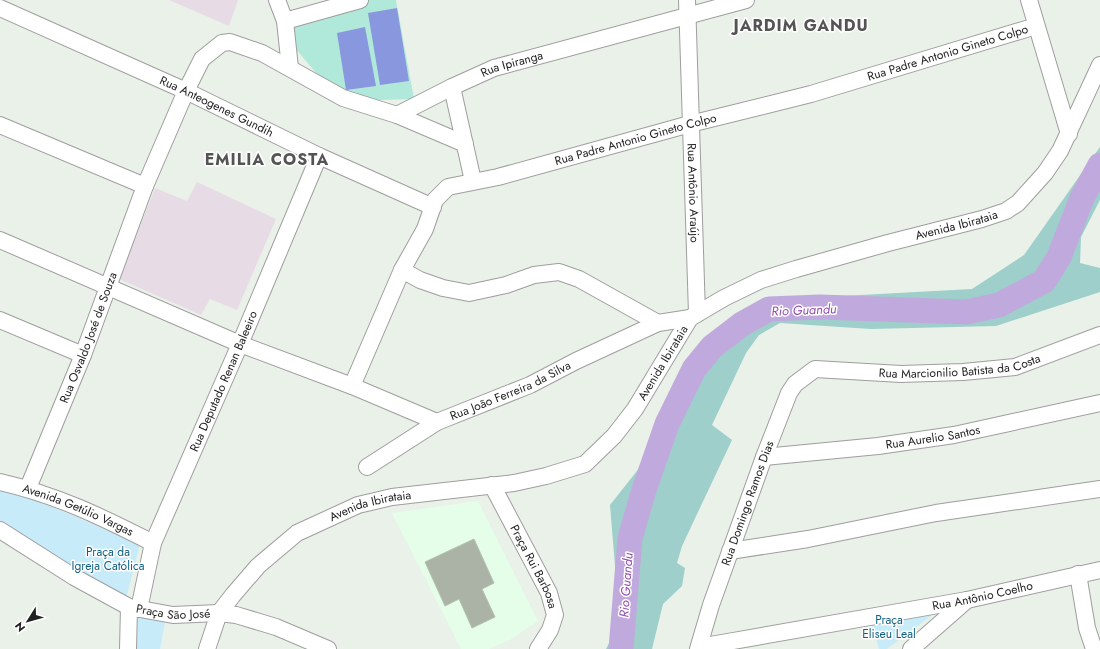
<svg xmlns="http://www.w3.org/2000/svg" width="1100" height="649" viewBox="0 0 1100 649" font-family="Jost,sans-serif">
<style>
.education{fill:#e4feea}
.grass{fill:#b0e9d9}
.forest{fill:#9ecfcb}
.park{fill:#c8ebf9}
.pitch{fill:#8998de}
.plaza{fill:#e7dce5}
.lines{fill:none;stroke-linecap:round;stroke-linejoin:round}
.river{stroke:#c0aadd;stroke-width:25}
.building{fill:#abb3a7;stroke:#b3c3ab}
.minor-casing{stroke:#9e9e9e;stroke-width:18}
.minor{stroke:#fff;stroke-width:16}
.labels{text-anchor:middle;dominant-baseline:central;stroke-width:3;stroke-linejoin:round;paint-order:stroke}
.street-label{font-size:12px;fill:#212121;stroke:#fff}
.park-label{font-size:12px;fill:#0e5f80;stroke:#fff}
.water-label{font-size:13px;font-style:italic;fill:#934eb0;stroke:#fff}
.district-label{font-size:16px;font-weight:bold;letter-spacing:1px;fill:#545454;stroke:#fff}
</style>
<rect width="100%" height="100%" fill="#e9f1e8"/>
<path class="education" d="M 478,501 L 538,621 L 510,640 L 489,649 L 461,649 L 392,513 Z"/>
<path class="grass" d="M 367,0 L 396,0 L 414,99 L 380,100 L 355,99 L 328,87 L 295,48 L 292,32 L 295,19 Z"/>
<path class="forest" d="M 1100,147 L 1100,200 L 1081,237 L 1080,263 L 1100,268 L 1100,292 L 996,326 L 871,329 L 780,323 L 759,335 L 746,353 L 712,425 L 732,440 L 682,546 L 677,563 L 685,568 L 682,586 L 663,604 L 652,649 L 606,649 L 612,638 L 616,578 L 610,505 L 648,457 L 670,403 L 693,357 L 719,332 L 768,300 L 972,289 L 1024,255 Z"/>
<path class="park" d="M 0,490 L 19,493 L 140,544 L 126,599 L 0,522 Z
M 935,613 L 887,649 L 879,649 L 869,615 Z
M 133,615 L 165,622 L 160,649 L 132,649 Z"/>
<path class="pitch" d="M 397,8 L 409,81 L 380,85 L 368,13 Z
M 365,27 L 376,86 L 346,90 L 337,33 Z"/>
<path class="plaza" d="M 169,0 L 238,0 L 229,26 Z
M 197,182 L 276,219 L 237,310 L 210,299 L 201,315 L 119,279 L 155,188 L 187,201 Z"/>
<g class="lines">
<path class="river" d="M 621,649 L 630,538 L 644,490 L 667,424 L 694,369 L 712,347 L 742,324 L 769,309 L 820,307 L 966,312 L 999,305 L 1044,281 L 1059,257 L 1082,198 L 1100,165"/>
</g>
<path class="building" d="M 474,539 L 494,583 L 482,589 L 495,617 L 472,628 L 459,599 L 445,606 L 425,562 Z"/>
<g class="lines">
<g class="minor-casing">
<g id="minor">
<path d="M 277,0 L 285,21 L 290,68"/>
<path id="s1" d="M 687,0 L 697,314"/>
<path d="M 1029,0 L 1069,134"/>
<path id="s2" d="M 0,8 L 186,91 L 319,156 L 433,207"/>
<path d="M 285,21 L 360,0"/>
<path d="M 452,87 L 473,181"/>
<path d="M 397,115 L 465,144"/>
<path d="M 0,125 L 145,186"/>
<path d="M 0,240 L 240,344 L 352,386 L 437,422"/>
<path d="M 402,270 L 420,280 L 443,288 L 469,293 L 506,285 L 534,275 L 559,272 L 579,279 L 658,323 L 690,318"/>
<path d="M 0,320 L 83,355"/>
<path id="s3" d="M 352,386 L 402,270 L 425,229 L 435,200 L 448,187 L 498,177 L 690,124 L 811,94 L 1036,26"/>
<path id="s4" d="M 764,457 L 878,446 L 954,435 L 1100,403"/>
<path id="s5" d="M 367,467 L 437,422 L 530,385 L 576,361 L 658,323"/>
<path id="s6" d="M 0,482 C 57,495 102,517 153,543"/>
<path id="s7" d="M 492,485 L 549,593 L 555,615 L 550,630 L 538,649"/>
<path id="s8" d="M 28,488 L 83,355 L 145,186 L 186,91 L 202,59 L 222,43 L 230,42 L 262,53 L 343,98 L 397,115 L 452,87 L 494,68 L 746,0"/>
<path id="s9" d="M 0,530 L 74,577 L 129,607 L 173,615 L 219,613 L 236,615 L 276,627 L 328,649"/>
<path d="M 730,551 L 808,539 L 936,513 L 1100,489"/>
<path d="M 1078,574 L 1087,628 L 1094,649"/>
<path id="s10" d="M 139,609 L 153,543 L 240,344 L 319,156"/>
<path id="s11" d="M 699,647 L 967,600 L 1100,570"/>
<path d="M 128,649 L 129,607"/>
<path id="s12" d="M 207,649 L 219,613 L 233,595 L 258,566 L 297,533 L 358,505 L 392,497 L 514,483 L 546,476 L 585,464 L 614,436 L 635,409 L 690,318 L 724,298 L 761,280 L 796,269 L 888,243 L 982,219 L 1006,211 L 1018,203 L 1045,173 L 1060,151 L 1100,65"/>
<path id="s13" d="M 698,649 L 711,605 L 764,457 L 789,393 L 795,384 L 815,369 L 901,374 L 963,372 L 1015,367 L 1100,335"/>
<path d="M 911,649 L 967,600"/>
</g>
</g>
<use href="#minor" class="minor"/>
</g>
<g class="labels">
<g class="street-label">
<text stroke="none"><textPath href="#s3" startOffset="740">Rua Padre Antonio Gineto Colpo</textPath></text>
<text stroke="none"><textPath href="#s8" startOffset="806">Rua Ipiranga</textPath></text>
<text stroke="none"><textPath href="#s2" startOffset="238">Rua Anteogenes Gundih</textPath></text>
<text stroke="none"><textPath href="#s3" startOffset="416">Rua Padre Antonio Gineto Colpo</textPath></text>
<text stroke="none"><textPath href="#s1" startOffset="193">Rua Antônio Araújo</textPath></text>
<text stroke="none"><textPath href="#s12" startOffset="913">Avenida Ibirataia</textPath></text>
<text stroke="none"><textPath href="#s8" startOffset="162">Rua Osvaldo José de Souza</textPath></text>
<text stroke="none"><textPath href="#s12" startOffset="577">Avenida Ibirataia</textPath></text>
<text stroke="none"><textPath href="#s13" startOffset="453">Rua Marcionilio Batista da Costa</textPath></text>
<text stroke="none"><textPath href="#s10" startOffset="244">Rua Deputado Renan Baleeiro</textPath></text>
<text stroke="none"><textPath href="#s5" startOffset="163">Rua João Ferreira da Silva</textPath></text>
<text stroke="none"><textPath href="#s4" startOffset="170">Rua Aurelio Santos</textPath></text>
<text stroke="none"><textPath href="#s13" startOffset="154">Rua Domingo Ramos Dias</textPath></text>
<text stroke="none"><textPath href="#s12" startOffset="229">Avenida Ibirataia</textPath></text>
<text stroke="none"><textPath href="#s6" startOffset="83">Avenida Getúlio Vargas</textPath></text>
<text stroke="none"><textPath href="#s7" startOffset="92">Praça Rui Barbosa</textPath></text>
<text stroke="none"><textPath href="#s11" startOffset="288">Rua Antônio Coelho</textPath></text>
<text stroke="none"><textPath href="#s9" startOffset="195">Praça São José</textPath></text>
</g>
<g class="park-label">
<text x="108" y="552">Praça da<tspan x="108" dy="14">Igreja Católica</tspan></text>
<text x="889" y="620">Praça<tspan x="889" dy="14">Eliseu Leal</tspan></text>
</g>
<g class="water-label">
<text transform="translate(804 310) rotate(-2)">Rio Guandu</text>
<text transform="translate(626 585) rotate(-86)">Rio Guandu</text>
</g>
<g class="district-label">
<text x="801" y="25">JARDIM GANDU</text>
<text x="267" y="159">EMILIA COSTA</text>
</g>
</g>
<g transform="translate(28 621) rotate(233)" stroke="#ffffff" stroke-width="3" paint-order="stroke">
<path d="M0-3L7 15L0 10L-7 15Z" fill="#212121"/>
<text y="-6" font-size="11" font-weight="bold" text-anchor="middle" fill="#212121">N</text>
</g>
</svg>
